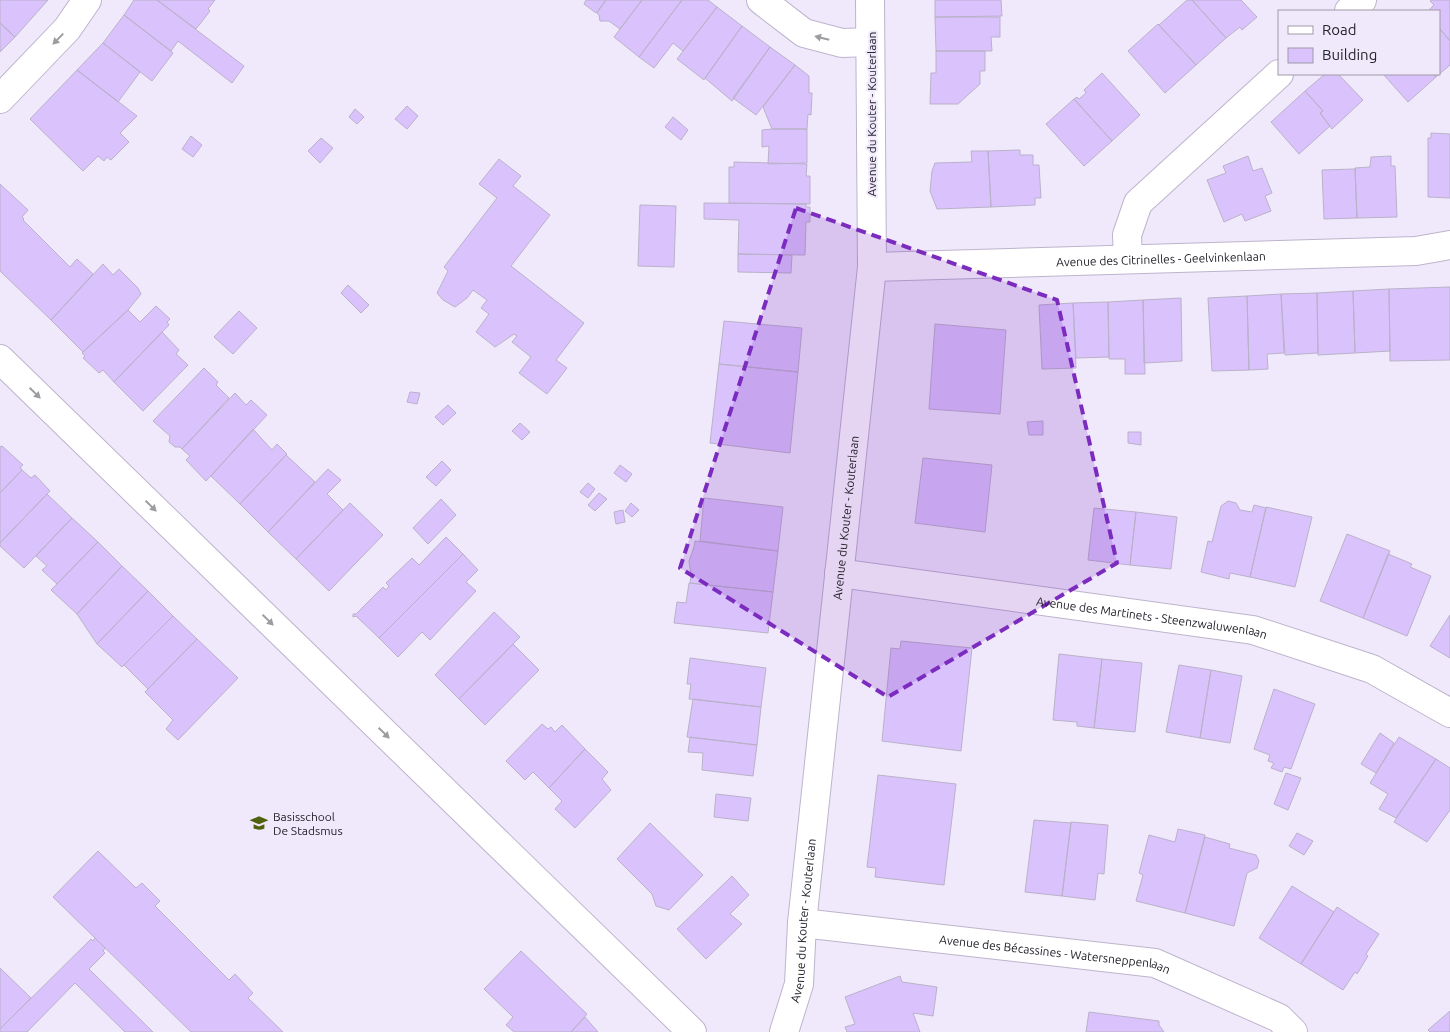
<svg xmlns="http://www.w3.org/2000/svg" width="1450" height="1032" viewBox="0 0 1450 1032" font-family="Ubuntu,sans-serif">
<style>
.building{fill:#dac3fc;stroke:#bab1c9}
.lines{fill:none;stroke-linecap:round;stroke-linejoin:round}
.street-casing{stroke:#bdb4cc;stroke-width:30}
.street{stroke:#fff;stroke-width:28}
.oneway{fill:#9d9ca0}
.marked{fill:#7b2cbf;fill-opacity:0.2;stroke:#7b2cbf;stroke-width:4;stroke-dasharray:10 6;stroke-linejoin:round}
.labels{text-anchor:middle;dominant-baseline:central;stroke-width:4;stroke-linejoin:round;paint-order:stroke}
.street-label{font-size:12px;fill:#25222b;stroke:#f0e9fc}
.poi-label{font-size:12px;fill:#25222b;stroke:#f0e9fc;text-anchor:start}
</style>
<rect width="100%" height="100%" fill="#f0e9fc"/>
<path class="building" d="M 0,0 L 48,0 L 15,37 L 0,23 Z
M 134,0 L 157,0 L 244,66 L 232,83 L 178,41 L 171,51 L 124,15 Z
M 157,0 L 215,0 L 208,9 L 210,11 L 196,29 Z
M 586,0 L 606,0 L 596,13 L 584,4 Z
M 606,0 L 642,0 L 620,29 L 609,21 L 600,21 L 599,15 L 597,13 Z
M 642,0 L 682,0 L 639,57 L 614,37 Z
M 682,0 L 708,0 L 717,7 L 683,51 L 673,43 L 654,68 L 639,57 Z
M 935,0 L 1001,0 L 1002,16 L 935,17 Z
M 1187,0 L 1192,0 L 1226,38 L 1196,65 L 1159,25 Z
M 1192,0 L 1241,0 L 1257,17 L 1242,30 L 1240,27 L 1226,38 Z
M 1432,0 L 1450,0 L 1450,41 L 1439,28 L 1439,11 L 1428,11 L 1434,5 L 1430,1 Z
M 717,7 L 742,26 L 704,80 L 677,59 Z
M 124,15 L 173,53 L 152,81 L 103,43 Z
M 935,17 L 1000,17 L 1000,37 L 991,37 L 992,51 L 936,51 Z
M 0,23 L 15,37 L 0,52 Z
M 1158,24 L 1196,65 L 1165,93 L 1128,51 Z
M 742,26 L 770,47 L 732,101 L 705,78 Z
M 1439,28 L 1450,41 L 1450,65 L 1436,77 L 1433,74 L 1439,74 Z
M 103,43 L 140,72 L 118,102 L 77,70 Z
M 770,47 L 795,65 L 756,115 L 733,98 Z
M 936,51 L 985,51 L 985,71 L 980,71 L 980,84 L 958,104 L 930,104 L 931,73 L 936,73 Z
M 795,65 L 809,76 L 809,93 L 812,93 L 811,115 L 808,114 L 807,129 L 772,129 L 763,107 Z
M 77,70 L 137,116 L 120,133 L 129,142 L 111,160 L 107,157 L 104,161 L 98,156 L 83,171 L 30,119 Z
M 1102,73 L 1140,115 L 1112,141 L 1074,99 L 1077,97 L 1079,99 L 1086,93 L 1084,90 Z
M 1325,74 L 1338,74 L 1363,100 L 1332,129 L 1320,113 L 1323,111 L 1305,91 Z
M 1383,74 L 1433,74 L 1436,77 L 1408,102 Z
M 1305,91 L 1323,111 L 1320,113 L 1330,126 L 1299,154 L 1271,122 Z
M 1074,99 L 1112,141 L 1084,166 L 1046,124 Z
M 407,106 L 418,116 L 407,129 L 395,119 Z
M 355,109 L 364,117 L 357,124 L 349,117 Z
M 673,117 L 688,130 L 681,140 L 665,127 Z
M 772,129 L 807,129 L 807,163 L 768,164 L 769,146 L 762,147 L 762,130 Z
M 1431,133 L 1450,134 L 1450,198 L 1428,197 L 1428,138 L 1431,138 Z
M 191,136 L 202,145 L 193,157 L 182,149 Z
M 321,138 L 333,148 L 320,163 L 308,151 Z
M 1020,150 L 1020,155 L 1033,155 L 1033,165 L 1039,165 L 1041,198 L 1035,198 L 1035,205 L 991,207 L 988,151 Z
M 971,151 L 988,151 L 991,207 L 937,209 L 930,191 L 932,171 L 935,163 L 972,162 Z
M 1248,156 L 1253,171 L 1262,168 L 1272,193 L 1265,196 L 1271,211 L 1245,221 L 1242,214 L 1224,222 L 1207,180 L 1226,173 L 1223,166 Z
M 1391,156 L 1391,166 L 1395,166 L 1397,217 L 1357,218 L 1355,168 L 1370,167 L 1371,157 Z
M 499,159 L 521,176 L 513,186 L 550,215 L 511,266 L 584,323 L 556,360 L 567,368 L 547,394 L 519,373 L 531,357 L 512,342 L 517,336 L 514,334 L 495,347 L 476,332 L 489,314 L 481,308 L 487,300 L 473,290 L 467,298 L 455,307 L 443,300 L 437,293 L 448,271 L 444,267 L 497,198 L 479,184 Z
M 734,162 L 807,164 L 806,176 L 810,176 L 810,204 L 729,203 L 729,167 L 734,167 Z
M 1355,169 L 1357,218 L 1324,219 L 1322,170 Z
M 0,184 L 28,210 L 22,217 L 24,219 L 23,220 L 70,267 L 77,259 L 93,274 L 51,320 L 0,271 Z
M 704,203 L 806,204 L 806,207 L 810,207 L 810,222 L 806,222 L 805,255 L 738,254 L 739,220 L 704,219 Z
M 640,205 L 676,206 L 674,267 L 638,266 Z
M 738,254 L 792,255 L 791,273 L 738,272 Z
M 103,264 L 113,275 L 119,269 L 138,288 L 141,294 L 128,310 L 83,352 L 51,320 Z
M 348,285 L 369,305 L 361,313 L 341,293 Z
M 1450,287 L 1450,360 L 1390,361 L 1389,289 Z
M 1389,289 L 1390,351 L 1355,353 L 1353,291 Z
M 1353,291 L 1355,353 L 1318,355 L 1317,293 Z
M 1317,293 L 1318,353 L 1285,355 L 1281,294 Z
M 1281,294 L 1284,353 L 1267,354 L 1268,369 L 1249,370 L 1247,296 Z
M 1247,296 L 1249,370 L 1212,371 L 1208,298 Z
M 1181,298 L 1182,361 L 1144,363 L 1143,300 Z
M 1143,300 L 1145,374 L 1125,374 L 1125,359 L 1109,359 L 1108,302 Z
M 1108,302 L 1109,357 L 1076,358 L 1073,303 Z
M 1073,303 L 1076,368 L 1042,369 L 1039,305 Z
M 156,306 L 170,319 L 167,322 L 169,325 L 114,382 L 103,370 L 99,373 L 83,358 L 85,356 L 82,353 L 128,310 L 140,322 Z
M 239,311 L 257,328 L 233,354 L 214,337 Z
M 724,321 L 802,328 L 798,372 L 719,364 Z
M 935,324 L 1006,330 L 1000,414 L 929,409 Z
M 162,332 L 179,350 L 176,354 L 188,365 L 143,411 L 114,382 Z
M 719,364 L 798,372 L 790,453 L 710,443 Z
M 204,368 L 218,382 L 216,385 L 229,398 L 182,449 L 180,447 L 175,447 L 169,442 L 170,436 L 153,421 Z
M 410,392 L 420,393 L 417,404 L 407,402 Z
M 235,393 L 246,405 L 251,400 L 267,415 L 206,481 L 186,460 L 190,456 L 182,449 Z
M 448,405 L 456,413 L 443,425 L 435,417 Z
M 1043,421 L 1043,435 L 1029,435 L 1027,422 Z
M 520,423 L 530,432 L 522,440 L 512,431 Z
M 253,429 L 272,450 L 277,444 L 287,454 L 240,504 L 211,476 Z
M 1128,432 L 1141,432 L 1141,445 L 1128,443 Z
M 2,446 L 23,465 L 20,467 L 22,470 L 0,493 L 0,447 Z
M 286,455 L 315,482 L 268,532 L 240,504 Z
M 923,458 L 992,465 L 985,532 L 915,523 Z
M 442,461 L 451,470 L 436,486 L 426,477 Z
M 620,465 L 632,474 L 626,482 L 614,473 Z
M 328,469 L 341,480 L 327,494 L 343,510 L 296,559 L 268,532 Z
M 22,470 L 31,478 L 35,475 L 50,491 L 0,543 L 0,493 Z
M 588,483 L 595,489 L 588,498 L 580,492 Z
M 599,493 L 607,499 L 595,511 L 588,505 Z
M 47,494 L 72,518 L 24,568 L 0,546 L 0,543 Z
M 704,498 L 783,507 L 778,551 L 700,541 Z
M 441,499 L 456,515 L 428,544 L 413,528 Z
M 1228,501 L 1236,503 L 1240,510 L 1252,512 L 1254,505 L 1266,508 L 1250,577 L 1230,573 L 1229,579 L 1201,572 L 1208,541 L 1212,542 L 1221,506 Z
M 350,503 L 383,535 L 329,591 L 296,559 Z
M 631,503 L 639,510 L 632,517 L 625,511 Z
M 1266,507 L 1312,517 L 1295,587 L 1250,577 Z
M 1094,508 L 1136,512 L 1130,565 L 1088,560 Z
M 623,510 L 625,522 L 616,524 L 614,512 Z
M 1136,512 L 1177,517 L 1171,569 L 1130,565 Z
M 72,518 L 98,542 L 57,584 L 42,570 L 47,566 L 36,556 Z
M 1347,534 L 1390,551 L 1363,618 L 1320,601 Z
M 446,537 L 463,554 L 379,638 L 356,616 L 353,617 L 353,614 L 356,614 L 383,587 L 386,590 L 389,586 L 386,583 L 412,558 L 419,565 Z
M 695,541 L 778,551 L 773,592 L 690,583 L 691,575 L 689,561 L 694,547 Z
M 98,542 L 122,566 L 77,614 L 51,590 Z
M 463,554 L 478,570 L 466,582 L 476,591 L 430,640 L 422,632 L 398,657 L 379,638 Z
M 1388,554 L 1412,564 L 1410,567 L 1431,576 L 1407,636 L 1363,618 Z
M 122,566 L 148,591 L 97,644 L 77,614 Z
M 689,583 L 773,592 L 768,633 L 674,623 L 677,602 L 686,603 Z
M 148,591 L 173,616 L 122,667 L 97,644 Z
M 494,612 L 520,637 L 459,699 L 435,675 Z
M 1450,615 L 1450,658 L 1430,646 Z
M 173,616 L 197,639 L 148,689 L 124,665 Z
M 197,639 L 238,678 L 178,740 L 166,729 L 173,720 L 145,692 Z
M 901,641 L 972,648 L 961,751 L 882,741 L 891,648 L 900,649 Z
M 513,644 L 539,670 L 485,725 L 459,699 Z
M 1059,654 L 1102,659 L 1094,728 L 1077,726 L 1077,722 L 1053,720 Z
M 690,658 L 766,668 L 761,707 L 689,699 L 691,684 L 687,684 Z
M 1102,659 L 1142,663 L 1135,732 L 1094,728 Z
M 1179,665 L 1211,670 L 1200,738 L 1166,732 Z
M 1211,670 L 1242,676 L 1230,743 L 1200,738 Z
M 1274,689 L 1315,704 L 1291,769 L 1284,767 L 1282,772 L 1271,768 L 1274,763 L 1268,761 L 1270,755 L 1254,749 Z
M 693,699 L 761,707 L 757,745 L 687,737 Z
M 542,724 L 548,729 L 551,727 L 555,732 L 562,725 L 585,749 L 549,788 L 533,772 L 525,780 L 506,761 Z
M 1380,733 L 1394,743 L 1376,773 L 1361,764 Z
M 690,737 L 757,745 L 753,776 L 702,770 L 703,753 L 688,752 Z
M 1399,737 L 1436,759 L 1396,818 L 1379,809 L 1388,794 L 1370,783 Z
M 585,749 L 608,772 L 602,779 L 611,790 L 575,828 L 555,809 L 562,801 L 549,788 Z
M 1436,759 L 1450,768 L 1450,810 L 1427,842 L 1394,822 Z
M 1286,773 L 1301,778 L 1288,810 L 1274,804 Z
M 878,775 L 956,784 L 944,885 L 875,877 L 876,868 L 867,867 Z
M 716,794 L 751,798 L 748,821 L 714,817 Z
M 1034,820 L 1071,823 L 1062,896 L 1025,892 Z
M 1071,822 L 1108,825 L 1104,874 L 1098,873 L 1095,900 L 1062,896 Z
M 650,823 L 703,875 L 669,910 L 656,906 L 652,894 L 617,859 Z
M 1178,829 L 1205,835 L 1185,913 L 1136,901 L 1143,875 L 1139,873 L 1149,835 L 1175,842 Z
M 1297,833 L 1313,841 L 1304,855 L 1289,846 Z
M 1205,837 L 1230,844 L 1229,848 L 1256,855 L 1259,861 L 1257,868 L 1247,873 L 1234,926 L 1185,913 Z
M 98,851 L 136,888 L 142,883 L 160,901 L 155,906 L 229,980 L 235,974 L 253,993 L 248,998 L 283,1032 L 191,1032 L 95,938 L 53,897 Z
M 732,876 L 749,895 L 730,914 L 742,924 L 706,959 L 677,929 Z
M 1292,886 L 1334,912 L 1301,964 L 1259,938 Z
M 1337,907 L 1379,934 L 1366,954 L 1368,956 L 1357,974 L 1355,972 L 1343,990 L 1301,964 Z
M 95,938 L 105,948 L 103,951 L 105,953 L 89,969 L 153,1032 L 125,1032 L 75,983 L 27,1032 L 0,1032 L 0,1029 L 91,939 L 93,941 Z
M 521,951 L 587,1014 L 571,1032 L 514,1032 L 506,1025 L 513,1017 L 484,989 Z
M 0,968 L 31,998 L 0,1029 Z
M 900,976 L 902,982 L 937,987 L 933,1016 L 913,1013 L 920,1032 L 847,1032 L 845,1027 L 855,1024 L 845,997 Z
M 1450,1011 L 1450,1032 L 1430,1032 L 1428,1030 Z
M 1089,1012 L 1159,1021 L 1159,1025 L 1164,1032 L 1086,1032 Z
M 585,1017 L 598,1032 L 571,1032 Z"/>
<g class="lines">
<g class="street-casing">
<g id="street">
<path d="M 761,0 L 804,33 L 842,43 L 870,42"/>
<path d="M 1349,11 L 1362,0"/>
<path d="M 0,99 L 67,29 L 87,0"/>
<path d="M 1128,258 L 1127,235 L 1138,203 L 1279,74"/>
<path id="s1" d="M 872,267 L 1416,251 L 1450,245"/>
<path d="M 0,359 L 692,1032"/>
<path id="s2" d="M 839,573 L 1253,630 L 1372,669 L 1450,713"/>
<path id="s3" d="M 802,923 L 1155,963 L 1279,1018 L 1293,1032"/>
<path id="s4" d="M 784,1032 L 799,984 L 802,923 L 872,267 L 870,0"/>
</g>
</g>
<use href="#street" class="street"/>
</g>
<defs><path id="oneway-solid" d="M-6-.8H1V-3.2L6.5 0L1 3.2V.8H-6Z" transform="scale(1.25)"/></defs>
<g class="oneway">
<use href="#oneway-solid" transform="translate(822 38) rotate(-166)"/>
<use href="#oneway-solid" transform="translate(58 39) rotate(134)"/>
<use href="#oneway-solid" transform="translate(35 393) rotate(44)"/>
<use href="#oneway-solid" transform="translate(151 506) rotate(44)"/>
<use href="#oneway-solid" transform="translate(268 620) rotate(44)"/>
<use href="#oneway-solid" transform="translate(384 733) rotate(44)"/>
</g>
<path class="marked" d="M 796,208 L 1057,300 L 1117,563 L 888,697 L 680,568 Z"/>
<defs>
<g id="school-bare" transform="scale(1.35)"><path d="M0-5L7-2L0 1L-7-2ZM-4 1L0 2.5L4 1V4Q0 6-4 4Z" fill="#4e620d" stroke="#f0e9fc" stroke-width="2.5" paint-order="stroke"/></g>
</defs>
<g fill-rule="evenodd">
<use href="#school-bare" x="259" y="823"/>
</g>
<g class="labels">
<g class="street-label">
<text transform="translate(871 114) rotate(-90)">Avenue du Kouter - Kouterlaan</text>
<text stroke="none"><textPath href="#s1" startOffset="289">Avenue des Citrinelles - Geelvinkenlaan</textPath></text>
<text stroke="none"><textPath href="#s4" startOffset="519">Avenue du Kouter - Kouterlaan</textPath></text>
<text stroke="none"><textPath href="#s2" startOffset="316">Avenue des Martinets - Steenzwaluwenlaan</textPath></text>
<text stroke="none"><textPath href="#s4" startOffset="114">Avenue du Kouter - Kouterlaan</textPath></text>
<text stroke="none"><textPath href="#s3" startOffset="255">Avenue des Bécassines - Watersneppenlaan</textPath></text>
</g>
<g class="poi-label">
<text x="273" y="816">Basisschool<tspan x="273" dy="14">De Stadsmus</tspan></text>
</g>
</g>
<rect x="1278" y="10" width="162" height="65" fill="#f0e9fc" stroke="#9f99a8"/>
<rect x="1288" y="26" width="25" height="8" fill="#ffffff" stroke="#9f99a8"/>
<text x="1322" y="35" font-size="15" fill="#25222b">Road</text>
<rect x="1288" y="48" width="25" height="15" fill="#dac3fc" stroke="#9f99a8"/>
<text x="1322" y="60" font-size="15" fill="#25222b">Building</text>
</svg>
